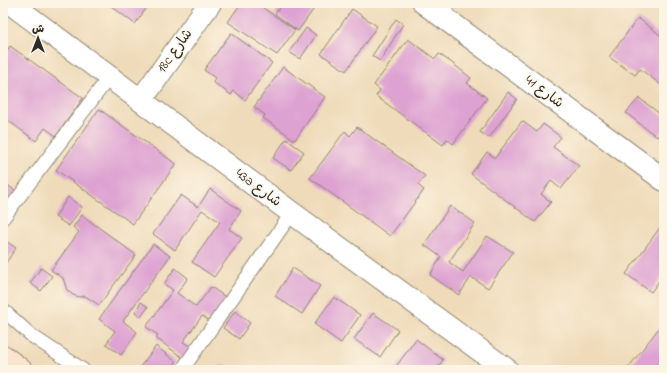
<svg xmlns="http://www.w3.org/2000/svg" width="667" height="373" viewBox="0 0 667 373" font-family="'Indie Flower','Playpen Sans Arabic',sans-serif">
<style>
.building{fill:#dda1d2}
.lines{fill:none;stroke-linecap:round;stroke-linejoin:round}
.service-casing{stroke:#8d8372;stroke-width:15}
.minor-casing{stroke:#8d8372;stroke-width:24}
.secondary-casing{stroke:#8d8372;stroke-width:24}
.service{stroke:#fff;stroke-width:13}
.minor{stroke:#fff;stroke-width:22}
.secondary{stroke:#fce5cf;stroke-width:22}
.labels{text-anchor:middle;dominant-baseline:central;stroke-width:3;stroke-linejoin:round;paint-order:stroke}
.street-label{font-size:14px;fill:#2b2b2b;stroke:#fcf5e5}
</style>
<rect width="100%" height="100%" fill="#fcf5e5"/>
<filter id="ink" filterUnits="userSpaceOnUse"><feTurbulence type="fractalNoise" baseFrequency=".025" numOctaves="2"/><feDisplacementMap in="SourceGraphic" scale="8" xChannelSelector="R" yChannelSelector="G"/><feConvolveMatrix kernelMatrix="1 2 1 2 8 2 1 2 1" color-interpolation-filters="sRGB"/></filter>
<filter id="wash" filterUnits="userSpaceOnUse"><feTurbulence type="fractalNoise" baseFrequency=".012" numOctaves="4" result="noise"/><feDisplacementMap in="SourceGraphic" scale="16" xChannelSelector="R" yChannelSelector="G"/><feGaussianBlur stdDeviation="0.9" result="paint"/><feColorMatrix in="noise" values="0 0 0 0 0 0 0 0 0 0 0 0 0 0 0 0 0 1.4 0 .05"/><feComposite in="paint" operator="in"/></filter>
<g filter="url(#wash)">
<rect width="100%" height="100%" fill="#efdbba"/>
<g id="blocks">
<path class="building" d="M 107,3 L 150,3 L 135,24 Z
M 241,3 L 256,3 L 295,30 L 277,55 L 228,22 Z
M 283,3 L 318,3 L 298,31 L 275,14 Z
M 352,9 L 377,26 L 346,71 L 321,54 Z
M 638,18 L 664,38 L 664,87 L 640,69 L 635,75 L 609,57 Z
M 396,19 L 403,24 L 380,61 L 372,56 Z
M 306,28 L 316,35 L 300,59 L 289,52 Z
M 231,33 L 272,63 L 245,100 L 234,91 L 231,95 L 213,82 L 215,78 L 204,70 Z
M 408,39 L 435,59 L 439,54 L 452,63 L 471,78 L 467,83 L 487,98 L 453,144 L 447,139 L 443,145 L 376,96 L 380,90 L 374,85 Z
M 10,46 L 83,98 L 56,136 L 45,128 L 36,141 L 3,117 L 3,57 Z
M 283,67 L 325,97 L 295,140 L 263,118 L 265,115 L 254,107 Z
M 508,92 L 517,99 L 489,138 L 480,132 Z
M 639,98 L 664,117 L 664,128 L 657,137 L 626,113 Z
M 99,109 L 176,164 L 133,224 L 56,170 Z
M 522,121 L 537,132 L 543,124 L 561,137 L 553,147 L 579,166 L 561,189 L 551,181 L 541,194 L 551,202 L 535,222 L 471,174 L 487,152 L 495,158 Z
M 357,127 L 425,176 L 418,185 L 424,190 L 390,236 L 310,178 L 345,131 L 350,136 Z
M 286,139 L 304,152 L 291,170 L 273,158 Z
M 3,182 L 16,191 L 8,202 L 3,199 Z
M 210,189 L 241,211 L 229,229 L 242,238 L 214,277 L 192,262 L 220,222 L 202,210 L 175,250 L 153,234 L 181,195 L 198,207 Z
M 68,197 L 82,207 L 69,226 L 55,217 Z
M 450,206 L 475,223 L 449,262 L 463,272 L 487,236 L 513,252 L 488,288 L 471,277 L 459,295 L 430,275 L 441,257 L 424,245 Z
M 82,215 L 136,255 L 99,305 L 85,296 L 79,297 L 73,295 L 67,290 L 63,278 L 51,270 L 79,232 L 73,227 Z
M 664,222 L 664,274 L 651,292 L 626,274 Z
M 3,239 L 16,248 L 3,267 Z
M 153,244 L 170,256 L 123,321 L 137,332 L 121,355 L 106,344 L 115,331 L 99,319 Z
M 41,268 L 52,276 L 41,291 L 30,283 Z
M 175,268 L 188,278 L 177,293 L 196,307 L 211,287 L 227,298 L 210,321 L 202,316 L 183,342 L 191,347 L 183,358 L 156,338 L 158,335 L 146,327 L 173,290 L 164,284 Z
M 293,268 L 320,286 L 302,314 L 275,296 Z
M 334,297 L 360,315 L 341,343 L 314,324 Z
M 141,302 L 148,307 L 141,317 L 135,312 Z
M 235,311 L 250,323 L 239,339 L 223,328 Z
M 373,313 L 398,330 L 380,357 L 354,339 Z
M 659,328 L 664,332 L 664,370 L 630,370 L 628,368 Z
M 416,339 L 443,360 L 436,370 L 397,370 L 395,368 Z
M 156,346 L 176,362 L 169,370 L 144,370 L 140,367 Z
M 221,365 L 228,370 L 217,370 Z"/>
</g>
</g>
<g filter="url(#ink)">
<use href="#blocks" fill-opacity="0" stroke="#8d8372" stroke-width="1"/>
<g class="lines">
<g class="service-casing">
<path id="service" d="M 441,15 L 450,3
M 3,218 L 110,76
M 3,310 L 32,336 L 83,370
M 182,370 L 292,213"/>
</g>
<g class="minor-casing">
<path id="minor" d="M 10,3 L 292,213 L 507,370
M 424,3 L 664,180
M 141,100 L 210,3"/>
</g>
<g class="secondary-casing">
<path id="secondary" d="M 3,356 L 21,370"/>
</g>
<use href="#service" class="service"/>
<use href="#minor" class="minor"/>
<use href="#secondary" class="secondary"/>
</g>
</g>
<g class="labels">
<g class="street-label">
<text transform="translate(175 51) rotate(-54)">18c شارع</text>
<text transform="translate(544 92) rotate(37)">شارع 41</text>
<text transform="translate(258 188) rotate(37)">43a شارع</text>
</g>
</g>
<rect width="667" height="373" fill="none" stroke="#fcf5e5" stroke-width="16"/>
<g transform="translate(38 38)" stroke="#fcf5e5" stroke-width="3" paint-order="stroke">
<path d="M0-3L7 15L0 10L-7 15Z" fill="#2b2b2b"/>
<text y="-6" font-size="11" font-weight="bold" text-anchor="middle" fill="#2b2b2b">ش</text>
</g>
</svg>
